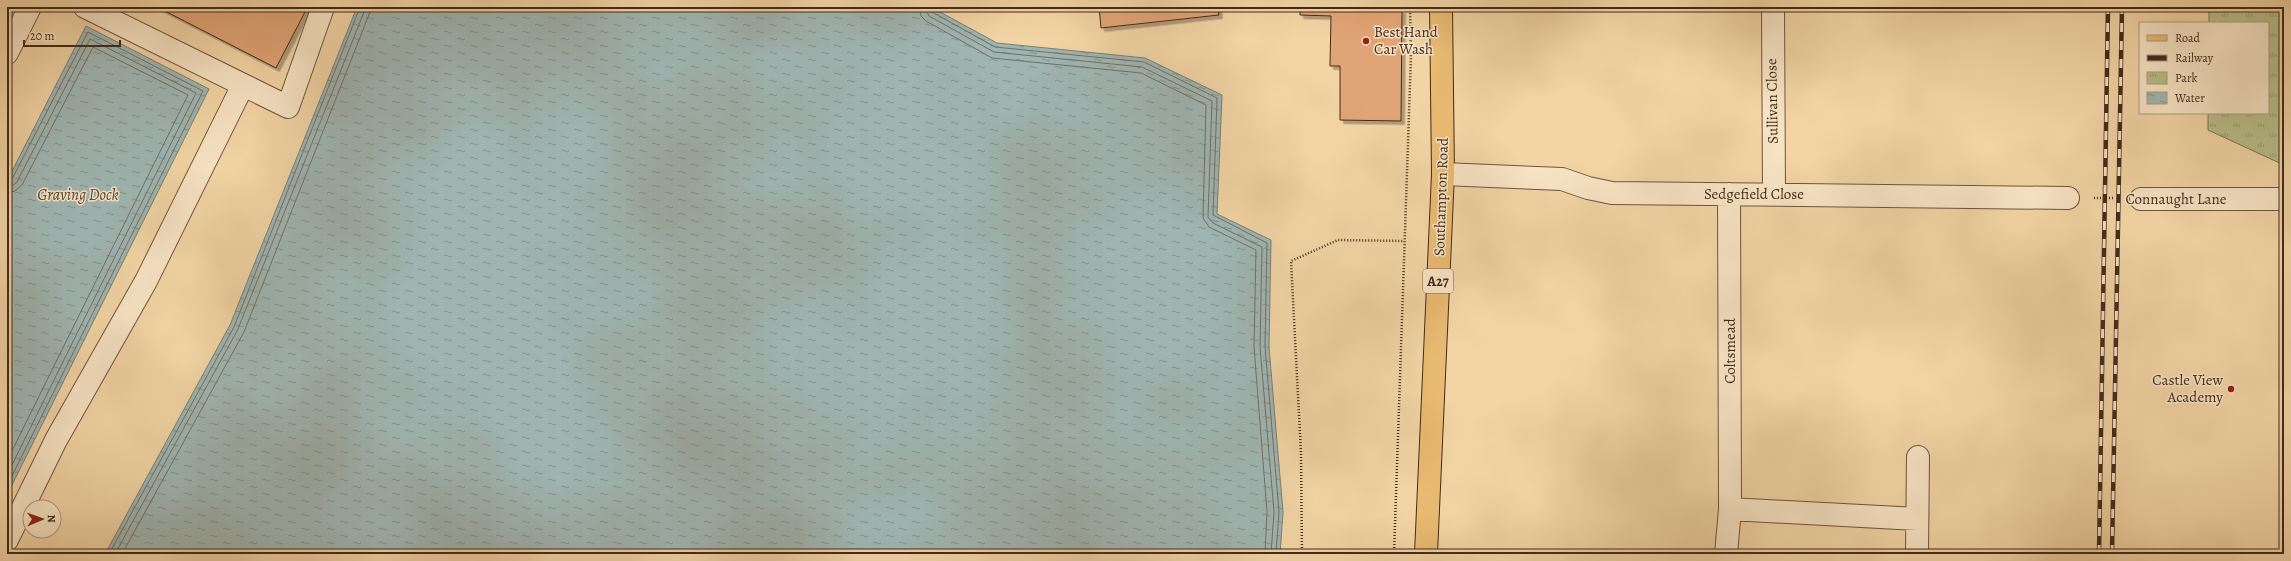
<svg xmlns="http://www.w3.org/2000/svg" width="2291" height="561" viewBox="0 0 2291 561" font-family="Alegreya,serif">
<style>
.park{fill:url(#park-tufts);stroke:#7d7452}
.water{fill:url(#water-ripples);stroke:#7a7e76}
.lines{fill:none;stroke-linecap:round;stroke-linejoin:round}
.shore{stroke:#707067;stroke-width:1}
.building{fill:#e1a477;stroke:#422b1c;filter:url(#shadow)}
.minor-casing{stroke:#6e553e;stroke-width:24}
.major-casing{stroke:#422b1c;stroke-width:24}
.path{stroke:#422b1c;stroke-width:2.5;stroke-dasharray:1 2;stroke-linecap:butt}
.minor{stroke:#f7e3c4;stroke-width:22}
.major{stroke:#e9ba72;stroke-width:22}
.rail-casing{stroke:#422b1c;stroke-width:4.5}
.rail{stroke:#f7e3c4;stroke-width:3;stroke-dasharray:9;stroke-linecap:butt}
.poi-dot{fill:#8f2418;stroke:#f7e3c4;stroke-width:1.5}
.labels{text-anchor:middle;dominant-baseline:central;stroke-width:3;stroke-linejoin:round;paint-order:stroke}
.shield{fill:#f7e3c4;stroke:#78624e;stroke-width:1}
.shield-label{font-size:14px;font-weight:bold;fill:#422b1c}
.poi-label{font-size:15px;fill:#422b1c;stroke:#f7e3c4;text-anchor:start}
.street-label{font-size:15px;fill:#422b1c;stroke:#f7e3c4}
.water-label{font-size:16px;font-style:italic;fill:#55473a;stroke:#f7e3c4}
</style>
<defs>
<pattern id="park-tufts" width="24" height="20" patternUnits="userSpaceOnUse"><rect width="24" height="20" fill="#b8bd88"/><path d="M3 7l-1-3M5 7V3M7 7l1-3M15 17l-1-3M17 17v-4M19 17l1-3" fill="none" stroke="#979a6e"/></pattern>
<pattern id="water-ripples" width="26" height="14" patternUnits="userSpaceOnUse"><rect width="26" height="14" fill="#9fb5b2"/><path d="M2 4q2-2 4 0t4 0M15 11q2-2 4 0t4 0" fill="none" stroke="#839390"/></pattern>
<filter id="shadow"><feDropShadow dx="3.5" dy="3.5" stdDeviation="0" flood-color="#0004"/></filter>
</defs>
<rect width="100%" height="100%" fill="#f2d4a5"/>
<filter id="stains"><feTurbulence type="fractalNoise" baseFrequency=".005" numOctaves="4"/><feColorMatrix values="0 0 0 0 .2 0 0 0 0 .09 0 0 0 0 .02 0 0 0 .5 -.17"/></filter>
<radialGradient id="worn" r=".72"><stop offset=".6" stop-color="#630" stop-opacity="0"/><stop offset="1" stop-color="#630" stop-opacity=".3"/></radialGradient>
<path class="park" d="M 2209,7 L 2284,7 L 2284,165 L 2208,130 L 2208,113 L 2268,113 L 2268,23 L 2209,23 Z"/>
<path class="water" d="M 357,7 L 931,7 L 997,43 L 1145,58 L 1222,95 L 1217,214 L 1271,240 L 1269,347 L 1283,512 L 1280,554 L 105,554 L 230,325 Z
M 86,26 L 209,89 L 7,495 L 7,181 Z"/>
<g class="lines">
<path class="shore" d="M 919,7 L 921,16 L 926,21 L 992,58 L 1141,73 L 1206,105 L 1203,218 L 1209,227 L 1256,250 L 1254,347 L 1267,512 L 1265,554
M 925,7 L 929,16 L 994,52 L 1142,67 L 1212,101 L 1208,217 L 1213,223 L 1262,247 L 1260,347 L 1274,512 L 1271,554
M 930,7 L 932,12 L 995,47 L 1144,62 L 1217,98 L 1213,215 L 1267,243 L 1265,347 L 1279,512 L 1276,554
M 7,182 L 12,179 L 88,32 L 203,91 L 7,486
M 7,187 L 12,186 L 17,182 L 90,39 L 196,93 L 7,475
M 7,193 L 15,191 L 22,185 L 93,47 L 188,95 L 7,461
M 109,554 L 234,327 L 360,7
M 115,554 L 238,329 L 366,7
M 122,554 L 244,332 L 372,7"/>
</g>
<path class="building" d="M 157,7 L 306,7 L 307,8 L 276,68 Z
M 1099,7 L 1218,7 L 1219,15 L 1101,28 Z
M 1300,7 L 1383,7 L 1383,9 L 1402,10 L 1401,121 L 1340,120 L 1340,66 L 1330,66 L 1331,16 L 1300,15 Z"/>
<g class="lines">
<g class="minor-casing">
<path id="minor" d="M 85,7 L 288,107 L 323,7
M 1773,7 L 1774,194
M 7,53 L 30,7
M 1443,174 L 1562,179 L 1588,188 L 1612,193 L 2068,198
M 2141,199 L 2284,199
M 1730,509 L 1917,519
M 7,540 L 56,440 L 146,281 L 243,85
M 1726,554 L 1730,509 L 1729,194
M 1917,554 L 1918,457"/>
</g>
<g class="major-casing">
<path id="major" d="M 1426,554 L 1443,174 L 1441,7"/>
</g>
<path class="path" d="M 2094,198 L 2113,198
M 1302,554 L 1301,453 L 1291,261 L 1338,240 L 1404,241
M 1394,554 L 1411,55 L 1410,7"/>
<use href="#minor" class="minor"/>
<use href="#major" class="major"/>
<g class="rail-casing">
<path id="rail" d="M 2099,554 L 2108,7
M 2112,554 L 2122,7"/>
</g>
<use href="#rail" class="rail"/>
</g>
<g class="poi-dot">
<circle cx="1366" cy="41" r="4"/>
<circle cx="2231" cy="389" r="4"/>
</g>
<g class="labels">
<rect class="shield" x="1423" y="269" width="30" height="24" rx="3"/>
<g class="shield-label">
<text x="1438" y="281">A27</text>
</g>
<g class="poi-label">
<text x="1374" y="32">Best Hand<tspan x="1374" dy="17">Car Wash</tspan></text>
<text x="2223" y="380" text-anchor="end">Castle View<tspan x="2223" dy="17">Academy</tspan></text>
</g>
<g class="street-label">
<text transform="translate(1772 101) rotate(-91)">Sullivan Close</text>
<text x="1754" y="194">Sedgefield Close</text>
<text transform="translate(1441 197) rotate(-88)">Southampton Road</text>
<text x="2176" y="199">Connaught Lane</text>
<text transform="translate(1730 351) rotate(-90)">Coltsmead</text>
</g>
<g class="water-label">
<text x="78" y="195">Graving Dock</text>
</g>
</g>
<rect width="2291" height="561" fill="none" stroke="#f2d4a5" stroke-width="24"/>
<rect x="8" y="8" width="2275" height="545" fill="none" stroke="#422b1c" stroke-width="2"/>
<rect x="12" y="12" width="2267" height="537" fill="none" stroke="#422b1c"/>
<rect x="2139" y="22" width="130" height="92" fill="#f7e3c4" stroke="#af9981"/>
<rect x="2147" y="35" width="20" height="6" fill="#e9ba72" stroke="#af9981"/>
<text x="2175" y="42" font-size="12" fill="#422b1c">Road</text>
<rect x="2147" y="55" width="20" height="6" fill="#422b1c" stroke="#af9981"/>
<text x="2175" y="62" font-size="12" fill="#422b1c">Railway</text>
<rect x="2147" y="72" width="20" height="12" fill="url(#park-tufts)" stroke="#af9981"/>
<text x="2175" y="82" font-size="12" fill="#422b1c">Park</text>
<rect x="2147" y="92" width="20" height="12" fill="url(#water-ripples)" stroke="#af9981"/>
<text x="2175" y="102" font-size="12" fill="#422b1c">Water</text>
<g transform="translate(42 519) rotate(88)"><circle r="19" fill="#f7e3c4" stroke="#af9981"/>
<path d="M0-3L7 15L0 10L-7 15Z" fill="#8f2418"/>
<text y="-6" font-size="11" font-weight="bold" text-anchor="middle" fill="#422b1c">N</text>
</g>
<path d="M24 40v6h96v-6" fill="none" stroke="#422b1c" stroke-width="2"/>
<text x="30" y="40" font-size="12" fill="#422b1c" stroke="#f7e3c4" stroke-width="3" paint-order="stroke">20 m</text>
<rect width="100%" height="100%" filter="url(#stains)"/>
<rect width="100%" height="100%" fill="url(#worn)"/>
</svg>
